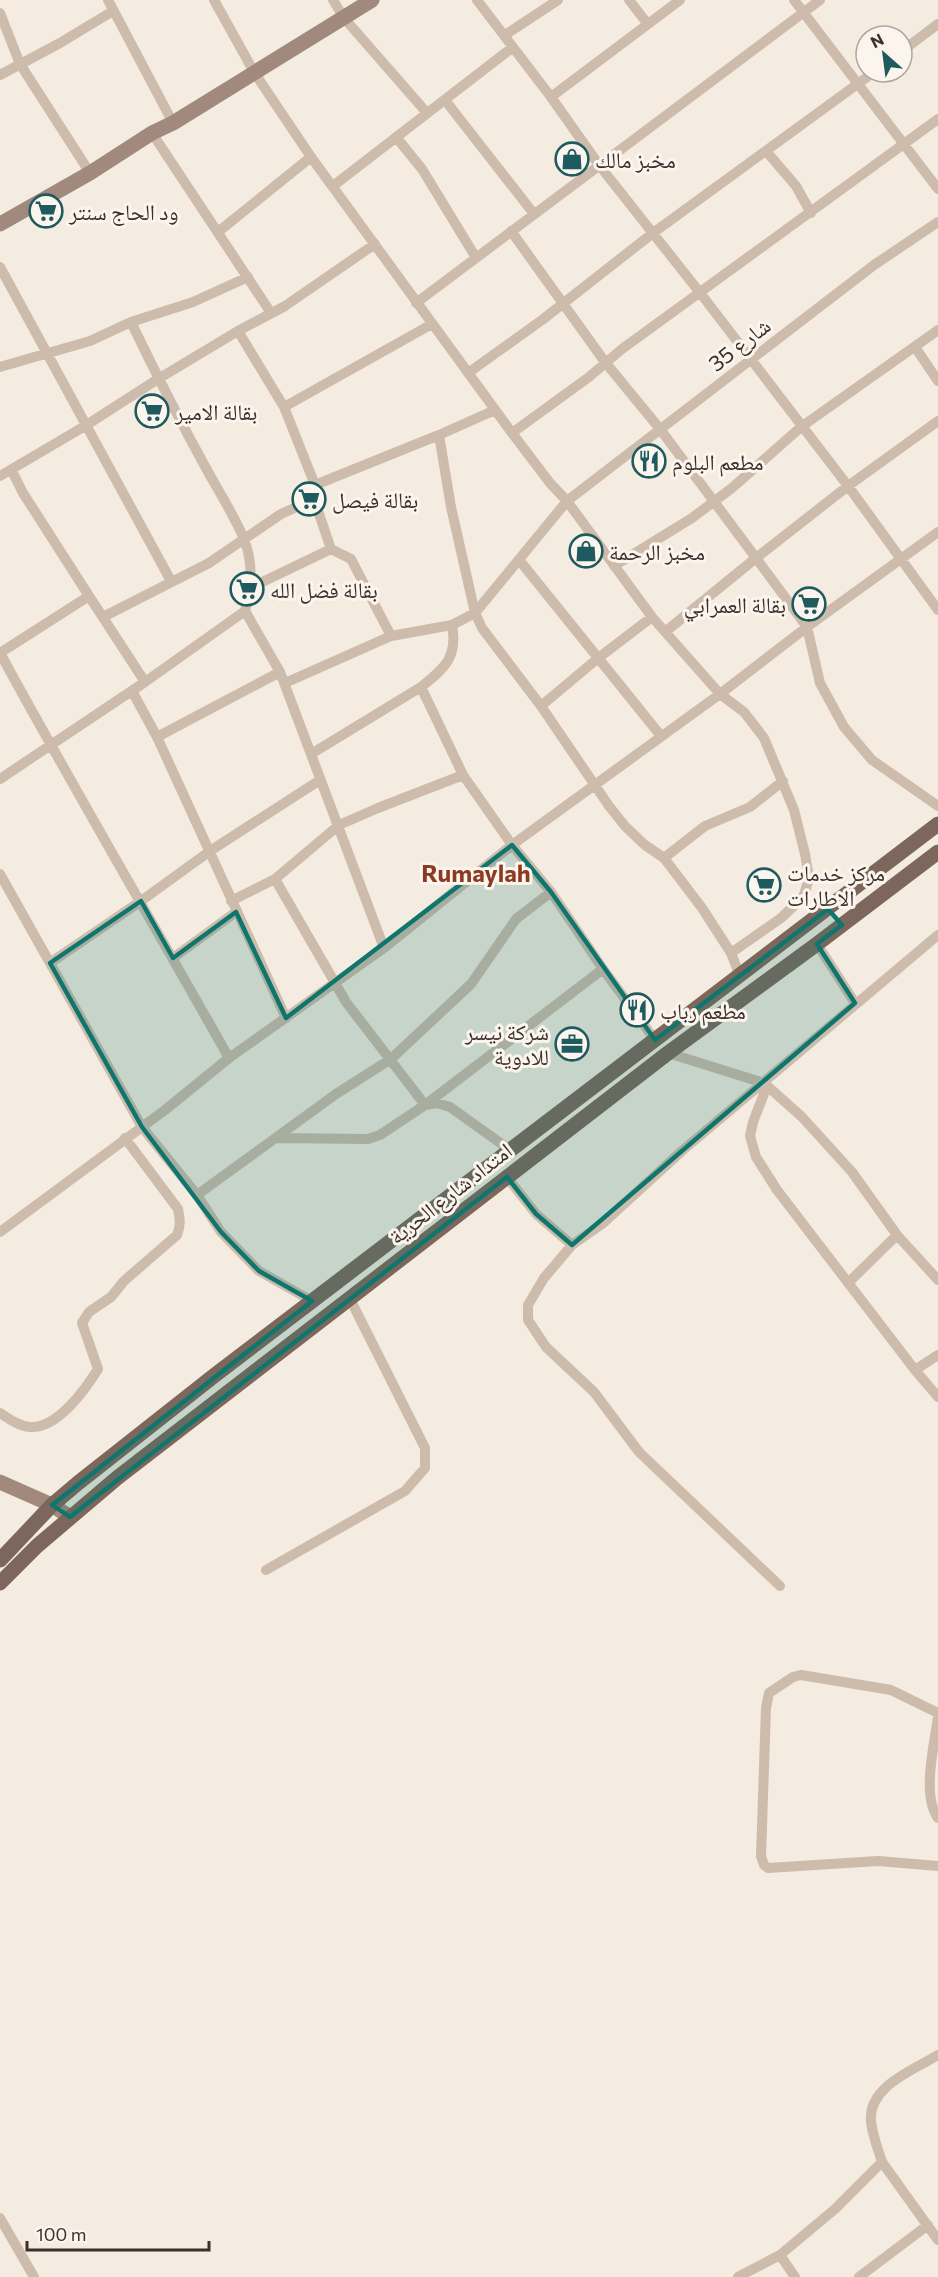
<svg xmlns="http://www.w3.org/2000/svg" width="938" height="2277" viewBox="0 0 938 2277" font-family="Commissioner,'Noto Naskh Arabic',sans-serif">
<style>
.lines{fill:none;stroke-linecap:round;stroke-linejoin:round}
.street{stroke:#cdbbac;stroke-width:10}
.secondary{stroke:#a18a7d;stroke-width:15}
.primary{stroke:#7d675c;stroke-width:15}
.marked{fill:#0f766e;fill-opacity:0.2;stroke:#0f766e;stroke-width:4.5;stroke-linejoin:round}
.labels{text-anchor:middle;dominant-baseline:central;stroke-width:6;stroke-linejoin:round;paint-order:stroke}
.poi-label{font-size:22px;fill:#3b302b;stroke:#fbf5ee;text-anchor:start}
.street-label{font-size:22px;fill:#3b302b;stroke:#fbf5ee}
.neighbourhood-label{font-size:24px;font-weight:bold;fill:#8c3b22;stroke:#fbf5ee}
</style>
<rect width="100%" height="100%" fill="#f4ebe1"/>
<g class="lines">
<path class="street" d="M 108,0 L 173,123
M 214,0 L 254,72 L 311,157 L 512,433 L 550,483 L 567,501 L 652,617 L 720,694 L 744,712 L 764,738 L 794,810 L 805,854 L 809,878 L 804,895 L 798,902 L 781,918 L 731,953 L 702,908 L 664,858 L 645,845 L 625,826 L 609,806 L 541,706 L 482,628 L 475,613 L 451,507 L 439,435
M 333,0 L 344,18 L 427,113
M 477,0 L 551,97 L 599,165 L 701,294 L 848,486 L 938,610
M 629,0 L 647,23
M 794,0 L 938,189
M 0,13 L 20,64 L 90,173
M 505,35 L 558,0
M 902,51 L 938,24
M 0,75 L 60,43 L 113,11
M 551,97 L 680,0
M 445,100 L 534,214
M 152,133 L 271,313
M 396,137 L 422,169 L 475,256
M 766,151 L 796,186 L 811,213
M 333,186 L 513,47
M 511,231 L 605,362 L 660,429 L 756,558 L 848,486 L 938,421
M 218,232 L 311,157
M 0,267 L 171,581
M 416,303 L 820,0
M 238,331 L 284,407 L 315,485 L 314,499 L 331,549 L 351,559 L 391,636
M 915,347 L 938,381
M 0,367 L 90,341 L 131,322 L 193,302 L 248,277
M 468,373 L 542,320 L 653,233 L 874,72
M 284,407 L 432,324
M 512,433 L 589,377 L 622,349 L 938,119
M 12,471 L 23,493 L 89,596 L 145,682
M 0,476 L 85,426 L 158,379 L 238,331 L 285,306 L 375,244
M 315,485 L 439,435 L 495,410
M 520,561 L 661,736
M 614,566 L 692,518 L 732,488 L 801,427 L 938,330
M 250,588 L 331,549
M 245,611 L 280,672 L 384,948
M 103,617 L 209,563 L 281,514 L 314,499
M 665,632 L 756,558 L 807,627 L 820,683 L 844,727 L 872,760 L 938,806
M 0,653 C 74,789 153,923 229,1058
M 0,653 L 89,596
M 285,683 L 391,636 L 452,625 L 475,613 L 567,501 L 874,265 L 938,222
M 421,687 L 463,775 L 512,845 L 551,892 L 603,969 L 655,1040
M 132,691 L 157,737 L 286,1018
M 541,706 L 597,659 L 652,617
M 157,737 L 280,672
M 311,754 L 421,687 C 445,668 458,657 452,625
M 0,779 L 145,682 L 245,611 C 252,587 253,562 244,539 C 234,515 219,492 207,470 C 180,421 155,372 131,322
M 664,858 L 705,826 L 750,807 L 783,781
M 0,874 L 142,1127 L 197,1195 L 221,1232 L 259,1271 L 312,1301
M 275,879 L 346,1002 L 425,1105 L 437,1103 L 450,1107 L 510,1150
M 231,901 L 275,879 L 339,825 L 378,808 L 463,775
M 817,944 L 855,1003
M 731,953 L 740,976
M 173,958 L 236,912
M 50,963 L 141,901 L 210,851 L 320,780
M 668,1053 L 764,1083 L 802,1117 L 852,1172 L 897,1235 L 938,1280
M 767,1086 L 753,1122 L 750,1136 L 756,1157 L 777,1190 L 915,1370 L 938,1397
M 276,1138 L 368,1139 L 380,1135 L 425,1105 L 603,969
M 507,1177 L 536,1214 L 572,1245
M 197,1195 L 336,1094 L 391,1059 L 471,984 L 516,919 L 551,892
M 0,1232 L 165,1110 L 229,1058 L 384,948 L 512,845 L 720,694 L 807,627 L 938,532
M 848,1283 L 897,1235
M 915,1370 L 938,1355
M 0,1413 C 9,1419 19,1426 30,1427 C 57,1429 85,1390 98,1369 L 82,1323 L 89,1312 L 111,1297 L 124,1281 L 177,1235 C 181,1225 180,1220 178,1209 L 125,1138
M 266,1570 L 405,1491 L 425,1468 L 425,1448 L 350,1299
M 780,1586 L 639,1452 L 594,1392 L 546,1347 L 528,1320 L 528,1305 L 544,1278 L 572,1245 L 602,1224 L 683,1150 L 938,935
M 938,1713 L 891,1690 L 801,1675 L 793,1677 L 769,1693 L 766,1708 L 761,1856 L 764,1865 L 768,1868 L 878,1861 L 938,1866
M 938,1716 C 935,1743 921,1795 938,1818
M 882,2162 L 938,2240
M 0,2218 L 34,2277
M 780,2255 L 795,2277
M 738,2277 L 780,2255 L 835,2209 L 882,2162 C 878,2149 872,2134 871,2121 C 868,2086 914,2070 938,2055
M 859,2277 L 928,2225"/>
<path class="secondary" d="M 0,224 L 90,173 L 152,133 L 173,123 L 372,0
M 0,1482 L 52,1505 L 70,1517"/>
<path class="primary" d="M 0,1560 L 52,1505 L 78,1483 L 215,1375 L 938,824
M 0,1583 L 37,1546 L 117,1478 L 668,1053 L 817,944 L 938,852"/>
</g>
<path class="marked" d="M 512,845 L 551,892 L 655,1040 L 828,909 L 842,925 L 817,944 L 855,1003 L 572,1245 L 536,1214 L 507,1177 L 70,1517 L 52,1505 L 312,1301 L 259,1271 L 221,1232 L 142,1127 L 50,963 L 141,901 L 173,958 L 236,912 L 286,1018 Z"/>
<defs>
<g id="shop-ring" transform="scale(1.725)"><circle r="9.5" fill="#fbf5ee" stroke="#1f5a5e" stroke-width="1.5"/><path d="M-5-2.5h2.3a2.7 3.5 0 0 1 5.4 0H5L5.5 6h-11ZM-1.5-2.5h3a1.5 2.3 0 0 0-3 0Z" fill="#1f5a5e"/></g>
<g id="supermarket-ring" transform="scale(1.725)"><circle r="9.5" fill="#fbf5ee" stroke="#1f5a5e" stroke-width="1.5"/><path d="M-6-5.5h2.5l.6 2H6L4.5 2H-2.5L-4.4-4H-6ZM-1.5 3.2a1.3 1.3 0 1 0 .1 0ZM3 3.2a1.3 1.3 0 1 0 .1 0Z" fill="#1f5a5e"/></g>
<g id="restaurant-ring" transform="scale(1.725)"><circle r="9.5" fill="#fbf5ee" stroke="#1f5a5e" stroke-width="1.5"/><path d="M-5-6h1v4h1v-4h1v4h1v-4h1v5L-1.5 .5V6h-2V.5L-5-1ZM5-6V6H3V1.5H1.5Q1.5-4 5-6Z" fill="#1f5a5e"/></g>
<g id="office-ring" transform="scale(1.725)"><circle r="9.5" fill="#fbf5ee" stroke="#1f5a5e" stroke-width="1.5"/><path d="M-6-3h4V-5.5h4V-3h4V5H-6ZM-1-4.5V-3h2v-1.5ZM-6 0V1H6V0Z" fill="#1f5a5e"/></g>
</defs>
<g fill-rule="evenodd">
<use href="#shop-ring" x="572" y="159"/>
<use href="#supermarket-ring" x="46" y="211"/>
<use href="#supermarket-ring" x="152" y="411"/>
<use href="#restaurant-ring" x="649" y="461"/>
<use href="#supermarket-ring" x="309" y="499"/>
<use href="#shop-ring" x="586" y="551"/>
<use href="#supermarket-ring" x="247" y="589"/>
<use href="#supermarket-ring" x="809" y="604"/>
<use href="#supermarket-ring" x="764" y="885"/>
<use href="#restaurant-ring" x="637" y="1010"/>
<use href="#office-ring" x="572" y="1044"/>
</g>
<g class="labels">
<g class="poi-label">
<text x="595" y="159">مخبز مالك</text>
<text x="69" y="211">ود الحاج سنتر</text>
<text x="175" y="411">بقالة الامير</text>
<text x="672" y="461">مطعم البلوم</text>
<text x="332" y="499">بقالة فيصل</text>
<text x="609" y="551">مخبز الرحمة</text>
<text x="270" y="589">بقالة فضل الله</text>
<text x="786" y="604" text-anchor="end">بقالة العمرابي</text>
<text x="787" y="872">مركز خدمات<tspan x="787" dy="25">الاطارات</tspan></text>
<text x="660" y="1010">مطعم رباب</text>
<text x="549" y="1031" text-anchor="end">شركة نيسر<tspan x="549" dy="25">للادوية</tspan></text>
</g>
<g class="street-label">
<text transform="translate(739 344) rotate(-38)">شارع 35</text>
<text transform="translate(450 1193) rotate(-38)">امتداد شارع الحرية</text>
</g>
<g class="neighbourhood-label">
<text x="476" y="872">Rumaylah</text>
</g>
</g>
<g transform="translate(884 54) rotate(332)"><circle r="28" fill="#fbf5ee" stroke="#aea6a0" stroke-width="1.5"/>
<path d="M0-4.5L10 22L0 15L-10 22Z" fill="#1f5a5e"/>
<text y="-9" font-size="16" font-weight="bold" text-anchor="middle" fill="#3b302b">N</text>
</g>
<path d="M27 2241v9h182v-9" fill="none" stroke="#3b302b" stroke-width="3"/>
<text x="36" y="2241" font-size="18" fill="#3b302b" stroke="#fbf5ee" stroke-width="4.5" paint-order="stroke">100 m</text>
</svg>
